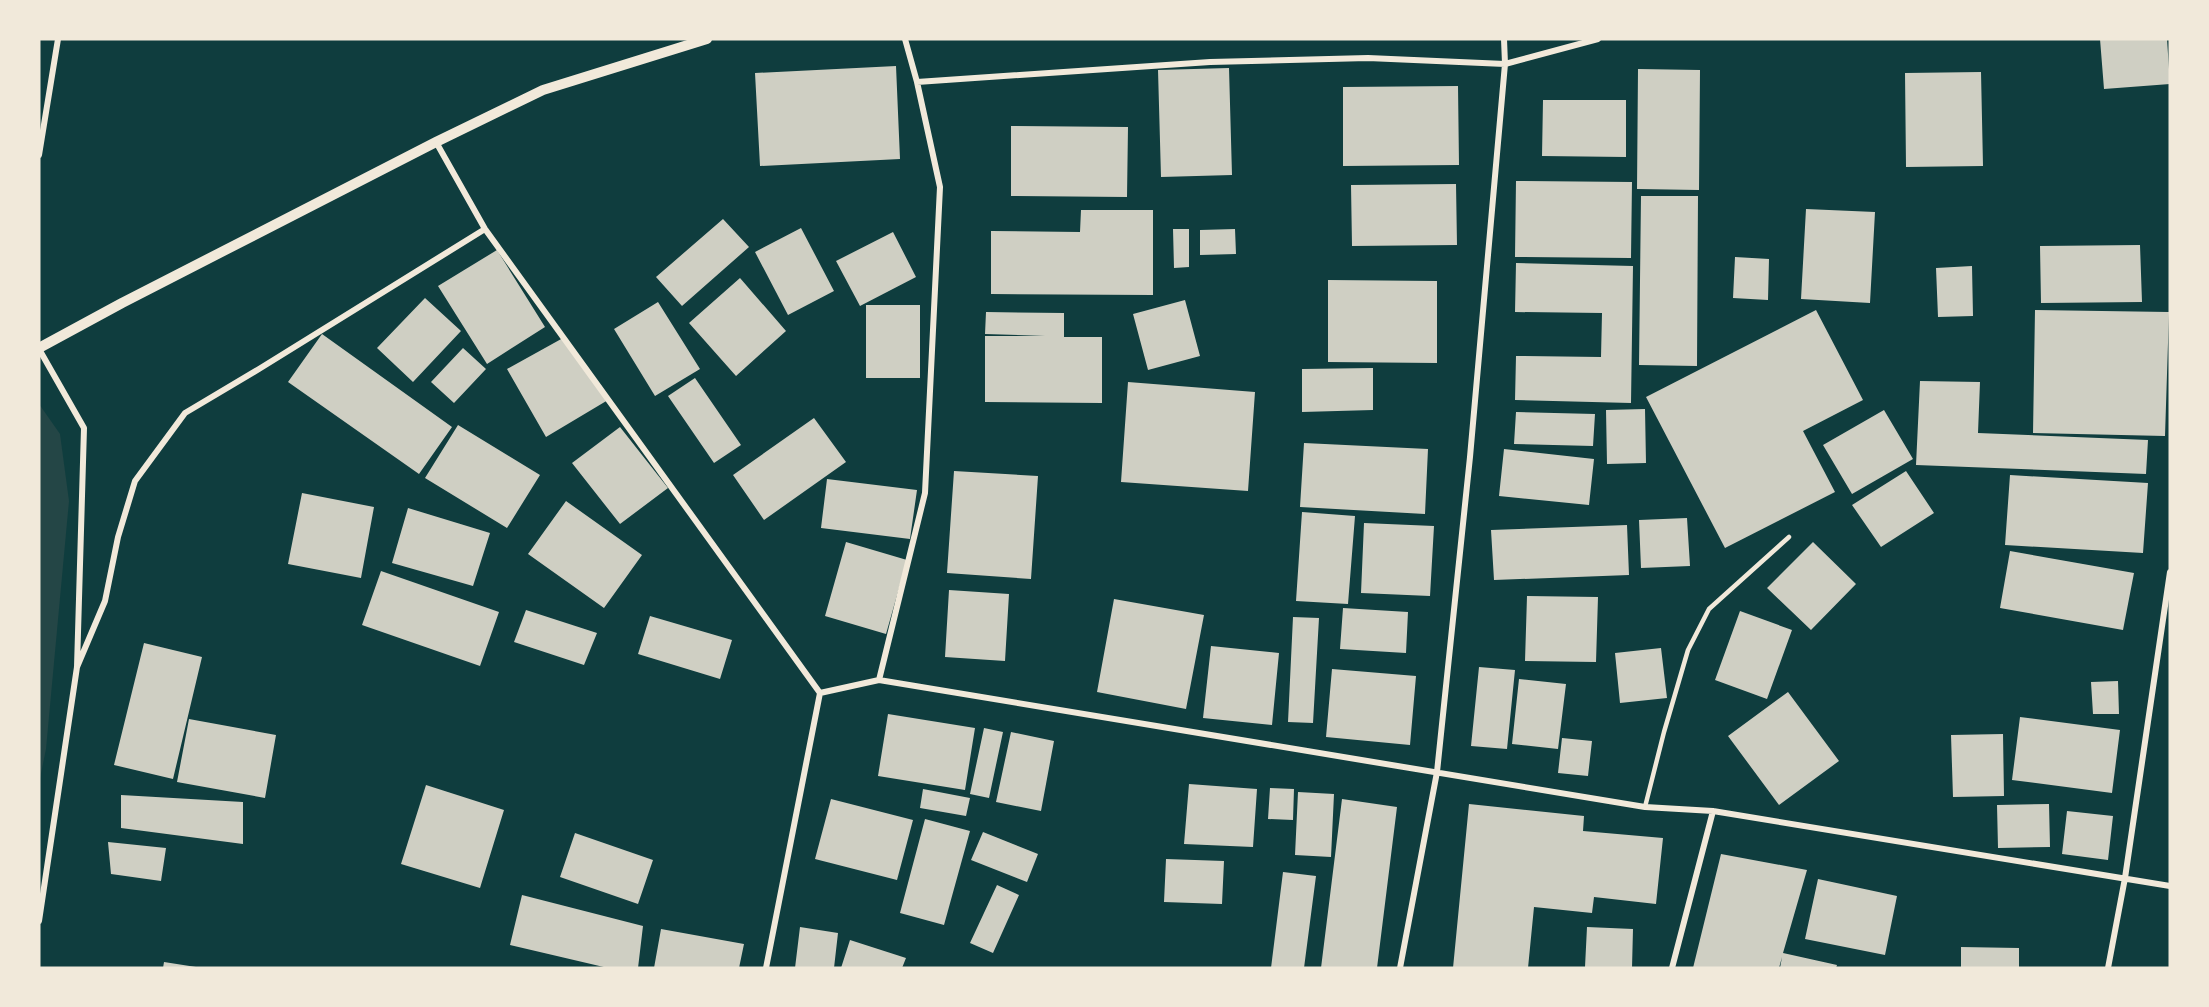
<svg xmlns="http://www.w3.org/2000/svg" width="2209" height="1007" viewBox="0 0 2209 1007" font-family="Overpass,sans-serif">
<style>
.green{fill:#244646}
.building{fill:#cfcfc3}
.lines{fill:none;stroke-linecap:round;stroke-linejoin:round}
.service{stroke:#f1e9da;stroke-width:4.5}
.minor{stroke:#f1e9da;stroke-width:6}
.tertiary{stroke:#f1e9da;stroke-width:10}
</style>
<rect width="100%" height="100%" fill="#0f3d3e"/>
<path class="green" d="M 39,404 L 60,434 L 69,501 L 46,749 L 39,783 Z"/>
<path class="building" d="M 2100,39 L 2167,39 L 2170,84 L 2104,89 Z
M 896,66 L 900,159 L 760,166 L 755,73 Z
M 1229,68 L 1232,175 L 1161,177 L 1158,70 Z
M 1638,69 L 1700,70 L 1699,190 L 1637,189 Z
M 1981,72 L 1983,166 L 1906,167 L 1905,73 Z
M 1458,86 L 1459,165 L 1343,166 L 1343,87 Z
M 1543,100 L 1626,100 L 1626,157 L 1542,156 Z
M 1011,126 L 1128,127 L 1127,197 L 1011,196 Z
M 1516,181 L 1632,182 L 1631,258 L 1515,257 Z
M 1456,184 L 1457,245 L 1352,246 L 1351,185 Z
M 1641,196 L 1698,196 L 1697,366 L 1639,365 Z
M 1806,209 L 1875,212 L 1870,303 L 1801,299 Z
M 1081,210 L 1153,210 L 1153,295 L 991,294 L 991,231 L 1080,232 Z
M 723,219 L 749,247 L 682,306 L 656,277 Z
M 801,228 L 834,291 L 788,315 L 755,252 Z
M 1173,229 L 1189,229 L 1189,267 L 1174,268 Z
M 1235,229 L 1236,254 L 1200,255 L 1200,230 Z
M 893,232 L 916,277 L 860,306 L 836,261 Z
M 2140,245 L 2142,302 L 2041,303 L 2040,246 Z
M 497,250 L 545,327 L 487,364 L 438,286 Z
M 1735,257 L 1769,259 L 1768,300 L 1733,298 Z
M 1516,263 L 1633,266 L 1631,403 L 1515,400 L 1516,356 L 1601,357 L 1602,313 L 1515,312 Z
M 1972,266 L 1973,316 L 1938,317 L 1936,268 Z
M 740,278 L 786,331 L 736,376 L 689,323 Z
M 1328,280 L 1437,281 L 1437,363 L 1328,362 Z
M 425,298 L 461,331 L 413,382 L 377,348 Z
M 1185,300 L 1200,356 L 1148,370 L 1133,314 Z
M 658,302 L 700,369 L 655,396 L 614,329 Z
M 866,305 L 920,305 L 920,378 L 866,378 Z
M 1816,310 L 1863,400 L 1803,431 L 1835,492 L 1725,548 L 1646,397 Z
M 2035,310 L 2169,312 L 2165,436 L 2033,433 Z
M 986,312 L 1064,313 L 1064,337 L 1102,337 L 1102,403 L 985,402 L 985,336 L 1045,336 L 985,334 Z
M 322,334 L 452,427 L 419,474 L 288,382 Z
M 563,338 L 608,400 L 546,437 L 507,369 Z
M 463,348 L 486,369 L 454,403 L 431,382 Z
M 1373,368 L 1373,410 L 1302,412 L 1302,369 Z
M 695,378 L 741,445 L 714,463 L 668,396 Z
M 1920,381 L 1980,382 L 1978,433 L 2148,440 L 2146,474 L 1916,465 Z
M 1128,382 L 1255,392 L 1248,491 L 1121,482 Z
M 1645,409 L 1646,463 L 1607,464 L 1606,410 Z
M 1884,410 L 1913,459 L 1852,494 L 1823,445 Z
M 1516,412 L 1595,414 L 1593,446 L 1514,444 Z
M 814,418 L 846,462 L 764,520 L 733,475 Z
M 458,425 L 540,475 L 507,528 L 425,478 Z
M 620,427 L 668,488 L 620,524 L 572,463 Z
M 1304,443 L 1428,449 L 1425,514 L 1300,507 Z
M 1504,449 L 1594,459 L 1589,505 L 1499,496 Z
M 954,471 L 1038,476 L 1031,579 L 947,573 Z
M 1906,471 L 1934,513 L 1881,547 L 1852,505 Z
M 2010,475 L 2148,483 L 2143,553 L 2005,545 Z
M 827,479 L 917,490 L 910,539 L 821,528 Z
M 302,493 L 374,507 L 361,578 L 288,564 Z
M 566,501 L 642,555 L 604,608 L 528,554 Z
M 408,508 L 490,533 L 473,586 L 392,563 Z
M 1302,512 L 1355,516 L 1348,604 L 1296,601 Z
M 1687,518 L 1690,566 L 1641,568 L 1639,520 Z
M 1364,523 L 1434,526 L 1430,596 L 1361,593 Z
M 1627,525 L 1629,575 L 1494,580 L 1491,530 Z
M 846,542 L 907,560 L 886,634 L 825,616 Z
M 1813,542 L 1856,584 L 1811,630 L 1767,588 Z
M 2010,551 L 2134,573 L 2123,630 L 2000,608 Z
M 381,571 L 499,612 L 480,666 L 362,625 Z
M 949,590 L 1009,594 L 1005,661 L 945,657 Z
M 1527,596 L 1598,597 L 1596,662 L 1525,661 Z
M 1114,599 L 1204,615 L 1186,709 L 1097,692 Z
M 1343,608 L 1408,612 L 1406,653 L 1340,649 Z
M 526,610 L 597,633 L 584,665 L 514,642 Z
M 1740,611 L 1792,630 L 1767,699 L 1715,680 Z
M 650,616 L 732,640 L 720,679 L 638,654 Z
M 1293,617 L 1319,618 L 1313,723 L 1288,722 Z
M 144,643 L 202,657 L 173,779 L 114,765 Z
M 1211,646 L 1279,653 L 1272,725 L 1203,718 Z
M 1661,648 L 1667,698 L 1620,703 L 1615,653 Z
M 1479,667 L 1515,670 L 1507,749 L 1471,746 Z
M 1332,669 L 1416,676 L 1410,745 L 1326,737 Z
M 1519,679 L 1566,684 L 1558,749 L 1512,744 Z
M 2118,681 L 2119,714 L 2093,714 L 2091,682 Z
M 1788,692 L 1839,761 L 1779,805 L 1728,736 Z
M 888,714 L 975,728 L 965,790 L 878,776 Z
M 2020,717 L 2120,730 L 2112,793 L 2012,780 Z
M 189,719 L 276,735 L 265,798 L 177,782 Z
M 984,728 L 1003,732 L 989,798 L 970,794 Z
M 1011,732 L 1054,741 L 1041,811 L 996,802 Z
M 2003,734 L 2004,796 L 1953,797 L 1951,735 Z
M 1562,738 L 1592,741 L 1588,776 L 1558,773 Z
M 1189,784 L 1257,789 L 1253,847 L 1184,844 Z
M 426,785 L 504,810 L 480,888 L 401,864 Z
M 1270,788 L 1294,789 L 1293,820 L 1268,819 Z
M 923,789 L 970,798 L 966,816 L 920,808 Z
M 1298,792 L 1334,794 L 1331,857 L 1295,855 Z
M 121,795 L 243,802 L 243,844 L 121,828 Z
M 831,799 L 913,820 L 897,880 L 815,859 Z
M 1342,799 L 1397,807 L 1377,968 L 1321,968 Z
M 1469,804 L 1584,816 L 1583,831 L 1663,838 L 1656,904 L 1594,897 L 1592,913 L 1534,907 L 1528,968 L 1453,968 Z
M 2049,804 L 2050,847 L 1998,848 L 1997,805 Z
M 2067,811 L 2113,816 L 2108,860 L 2062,854 Z
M 925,819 L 970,831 L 944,925 L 900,913 Z
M 983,832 L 1038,854 L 1027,882 L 971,860 Z
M 575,833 L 653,860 L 638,904 L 560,877 Z
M 108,842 L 166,848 L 161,881 L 111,874 Z
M 1721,854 L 1807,870 L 1783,953 L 1837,965 L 1836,968 L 1780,968 L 1782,957 L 1779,968 L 1693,968 Z
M 1166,859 L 1224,861 L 1222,904 L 1164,902 Z
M 1283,872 L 1316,876 L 1304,968 L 1271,968 Z
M 1818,879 L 1897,896 L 1885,955 L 1805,939 Z
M 997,885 L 1019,895 L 993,953 L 970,943 Z
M 522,895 L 643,926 L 638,968 L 608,968 L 510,945 Z
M 800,927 L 838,933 L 834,968 L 795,968 Z
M 1587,927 L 1633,929 L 1632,968 L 1585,967 Z
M 661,929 L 744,944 L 739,968 L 654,968 Z
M 850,940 L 906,958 L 902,968 L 841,968 Z
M 1961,947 L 2019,948 L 2019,968 L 1961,968 Z
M 164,962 L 196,967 L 195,968 L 163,968 Z"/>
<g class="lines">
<path class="service" d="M 1645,807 L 1664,732 L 1688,650 L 1709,609 L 1789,537"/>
<path class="minor" d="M 905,39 L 917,82 L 1210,62 L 1368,58 L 1505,64 L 1598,39
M 436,142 L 485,229 L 820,693 L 879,680 L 1645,807 L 1713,811 L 2170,886
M 39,155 L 58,39
M 39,349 L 84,428 L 77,667 L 39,921
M 77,667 L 105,601 L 118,537 L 135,481 L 185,413 L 259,369 L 485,229
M 879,680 L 925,493 L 940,187 L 917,82
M 766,968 L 820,693
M 1400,968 L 1437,772 L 1470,457 L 1505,64 L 1504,39
M 1672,968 L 1713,811
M 2108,968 L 2125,878 L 2170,572"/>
<path class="tertiary" d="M 39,348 L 122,303 L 436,142 L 543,90 L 707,39"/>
</g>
<rect width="2209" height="1007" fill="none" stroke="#f1e9da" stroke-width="81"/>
</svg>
